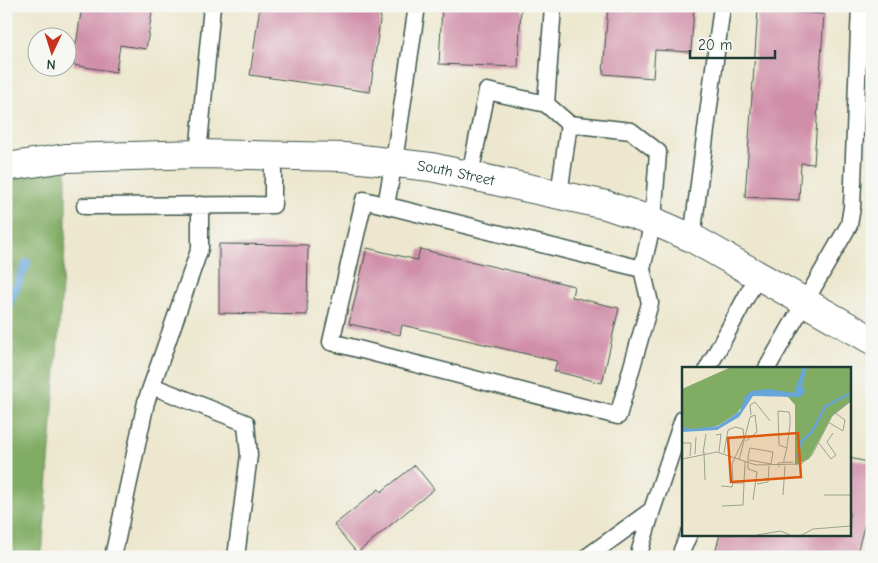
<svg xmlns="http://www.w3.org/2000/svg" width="878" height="563" viewBox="0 0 878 563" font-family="'Comic Neue',sans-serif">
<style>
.forest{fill:#80ac63;stroke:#50744c}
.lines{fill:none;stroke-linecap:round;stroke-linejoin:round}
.stream{stroke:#68a5d9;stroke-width:9}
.building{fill:#d08ea8}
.lane-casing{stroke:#3e564b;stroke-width:19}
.street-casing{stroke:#3e564b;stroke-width:30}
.lane{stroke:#fff;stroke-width:16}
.street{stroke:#fff;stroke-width:28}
.labels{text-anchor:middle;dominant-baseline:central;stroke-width:4;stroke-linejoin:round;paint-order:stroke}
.street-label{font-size:15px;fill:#1f3d34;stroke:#f6f6f2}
.inset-river{fill:none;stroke:#68a5d9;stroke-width:2.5}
.inset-road{fill:none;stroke:#9aa390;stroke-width:1}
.view{fill:#de580e;fill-opacity:0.15;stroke:#de580e;stroke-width:2.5}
.inset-edge{fill:none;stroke:#1f3d34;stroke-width:2.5}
</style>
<rect width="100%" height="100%" fill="#f6f6f2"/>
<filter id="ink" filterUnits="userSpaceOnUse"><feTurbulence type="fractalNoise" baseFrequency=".02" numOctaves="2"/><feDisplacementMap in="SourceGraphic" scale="10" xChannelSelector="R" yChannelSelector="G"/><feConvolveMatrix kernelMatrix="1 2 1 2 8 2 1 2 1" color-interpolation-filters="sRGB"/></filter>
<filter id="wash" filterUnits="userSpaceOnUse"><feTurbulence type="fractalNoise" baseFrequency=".0096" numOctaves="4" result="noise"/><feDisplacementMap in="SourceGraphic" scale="20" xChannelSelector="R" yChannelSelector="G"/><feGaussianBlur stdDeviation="1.12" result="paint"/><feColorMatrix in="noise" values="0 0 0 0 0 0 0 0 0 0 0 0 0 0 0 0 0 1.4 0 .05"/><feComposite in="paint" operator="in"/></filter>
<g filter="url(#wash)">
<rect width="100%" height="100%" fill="#ece7ce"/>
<path class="forest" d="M 66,158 L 66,233 L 42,557 L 6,557 L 6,167 Z"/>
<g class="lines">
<path class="stream" d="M 6,310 L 27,263"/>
</g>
<g id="blocks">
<path class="building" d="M 82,6 L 153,6 L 146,49 L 120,45 L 116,72 L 73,65 Z
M 260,6 L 382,6 L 370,92 L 250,75 Z
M 442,6 L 521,6 L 518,67 L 439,64 Z
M 608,6 L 694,6 L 691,52 L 655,50 L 653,78 L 603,74 Z
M 758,10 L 824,14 L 814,164 L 801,163 L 799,200 L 745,197 Z
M 219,244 L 308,245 L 307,315 L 219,313 Z
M 367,248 L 417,260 L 420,249 L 574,286 L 572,297 L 619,308 L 602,383 L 554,371 L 557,361 L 402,325 L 400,335 L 349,324 Z
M 849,458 L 872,463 L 872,496 L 856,557 L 714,557 L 720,534 L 849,534 Z
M 415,465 L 434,489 L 357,553 L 334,525 L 379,489 L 381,492 Z"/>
</g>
</g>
<g filter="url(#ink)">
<use href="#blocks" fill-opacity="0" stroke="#3e564b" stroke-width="1"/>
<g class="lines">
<g class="lane-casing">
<path id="lane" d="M 553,6 L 546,104 L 569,124 L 631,131 L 658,152 L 653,221 L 642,269 L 650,303 L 618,416 L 331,342 L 364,200 L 642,269
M 198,154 L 212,6
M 470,175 L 487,91 L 546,104
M 559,194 L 569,124
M 386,205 L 394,161 L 417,6
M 85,206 L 273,205 L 273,155
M 692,238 L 722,6
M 708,368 L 757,277
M 767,368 L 849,225 L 852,207 L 860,6
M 152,386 L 246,423 L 249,455 L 236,557
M 113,557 L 146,402 L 200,248 L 200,205
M 587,557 L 652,510
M 638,557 L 652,510 L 683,419
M 683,557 L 682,550 L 689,534"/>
</g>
<g class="street-casing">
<g id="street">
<path id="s1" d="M 6,167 L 66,158 L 198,154 L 344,157 L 431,167 L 606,205 L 653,221 L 692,238 L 872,340"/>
</g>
</g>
<use href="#lane" class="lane"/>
<use href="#street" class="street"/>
</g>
</g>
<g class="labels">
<g class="street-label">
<text stroke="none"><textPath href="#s1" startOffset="452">South Street</textPath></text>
</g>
</g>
<g transform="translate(682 367)">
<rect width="169" height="169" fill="#ece7ce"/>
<path d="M 49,0 L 169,0 L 169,34 L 150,49 L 127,92 L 113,98 L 113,38 L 106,30 L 83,26 L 69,29 L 55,46 L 37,58 L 17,64 L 0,62 L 0,22 Z" fill="#80ac63"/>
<path d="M 121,0 L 125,0 L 120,18 L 123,25 L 118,30 L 71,29 L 57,50 L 35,63 L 0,65 L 0,60 L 10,62 L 36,59 L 58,44 L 63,29 L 70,24 L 86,22 L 112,26 Z" fill="#68a5d9"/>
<path class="inset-river" d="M 115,90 L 119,75 L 130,65 L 143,40 L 169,26"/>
<path class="inset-road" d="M 69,48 L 68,38 L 73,35 L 88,54M 146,55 L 161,64 L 163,53 L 153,46M 34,68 L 39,67 L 37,85M 0,71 L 0,89M 136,75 L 149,92 L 154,88 L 145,75 L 151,66M 1,76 L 9,76 L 8,89M 22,85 L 23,113M 21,86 L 24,67M 42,86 L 46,63 L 53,60 L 61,62 L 62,71 L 50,97 L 51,116 L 62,116 L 63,95M 13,87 L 14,70M 0,92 L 35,85 L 74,98 L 119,97 L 130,88 L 150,49 L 169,34M 57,93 L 68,50 L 73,48 L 75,65 L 64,74M 67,93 L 89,97 L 91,85 L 68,81 L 66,90 L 66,102 L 75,105 L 71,133M 0,95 L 0,153M 102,95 L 102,92 L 105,81 L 105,79 L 108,58 L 108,49 L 107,45 L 96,44 L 97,78 L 105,81M 97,100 L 96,96 L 111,95M 75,117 L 86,115 L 87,99M 39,119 L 50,120 L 51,116M 101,128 L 103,99M 142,128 L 169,128M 40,139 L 61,138 L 62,116M 75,168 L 99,164 L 110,169M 118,169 L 131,162 L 169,159"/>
<path class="view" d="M 116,66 L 119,110 L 49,115 L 46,71 Z"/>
<rect width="169" height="169" class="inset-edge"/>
</g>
<rect width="878" height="563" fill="none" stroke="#f6f6f2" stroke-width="25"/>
<g transform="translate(52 52) rotate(184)"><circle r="24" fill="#f6f6f2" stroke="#a0aca6"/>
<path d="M0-4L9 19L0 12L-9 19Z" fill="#c8321e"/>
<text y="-8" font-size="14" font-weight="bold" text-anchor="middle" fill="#1f3d34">N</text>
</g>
<path d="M690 50v8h85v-8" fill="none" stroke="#1f3d34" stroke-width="2.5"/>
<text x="698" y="50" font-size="15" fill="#1f3d34" stroke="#f6f6f2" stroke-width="4" paint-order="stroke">20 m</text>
</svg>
